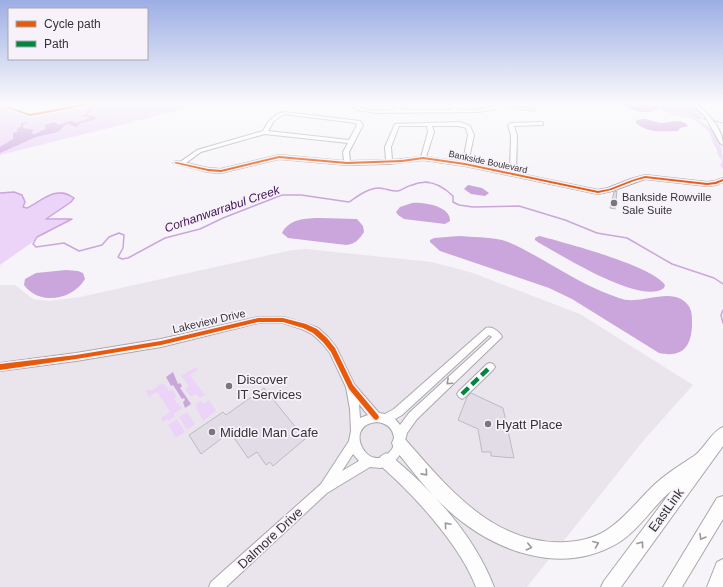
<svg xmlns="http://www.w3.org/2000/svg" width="723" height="587" viewBox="0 0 723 587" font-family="Helvetica,sans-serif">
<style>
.built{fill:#eae5ed}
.green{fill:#ecd4f8}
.water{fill:#cba6dd}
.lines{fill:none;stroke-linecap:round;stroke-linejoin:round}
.stream-far1{stroke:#cba6dd;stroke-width:1}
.stream{stroke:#cba6dd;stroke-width:1.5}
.building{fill:#e2dce6;stroke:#bdbbbf}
.minor-casing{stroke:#aaa8ac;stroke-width:2}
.highway-casing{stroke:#aaa8ac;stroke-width:2}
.minor{fill:#fefdfe;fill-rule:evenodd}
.highway{fill:#fefdfe;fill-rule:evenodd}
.quiet{stroke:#00873e;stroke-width:4.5;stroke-dasharray:9 4.5;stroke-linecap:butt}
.cycleway-casing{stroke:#f7f2fa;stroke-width:3}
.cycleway{fill:#e8590c;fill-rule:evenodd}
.oneway{stroke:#9a989a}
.poi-dot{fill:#79777b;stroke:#f7f2fa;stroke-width:1.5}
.labels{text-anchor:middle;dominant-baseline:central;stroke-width:3.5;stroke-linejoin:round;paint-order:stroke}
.far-street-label{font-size:9px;fill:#353337;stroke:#f7f2fa}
.poi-label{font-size:11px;fill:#353337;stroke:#f7f2fa;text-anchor:start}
.street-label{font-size:11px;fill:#353337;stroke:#f7f2fa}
.water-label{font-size:12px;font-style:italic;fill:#421156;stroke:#f7f2fa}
.near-poi-label{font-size:13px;fill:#353337;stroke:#f7f2fa;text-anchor:start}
.near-street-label{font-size:13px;fill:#353337;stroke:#f7f2fa}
</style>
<rect width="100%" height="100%" fill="#f6f4f8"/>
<path class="built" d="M 306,249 L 432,262 L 473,273 L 580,314 L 693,385 L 644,440 L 527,587 L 0,587 L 0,285 L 15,285 L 33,299 L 49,301 L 80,297 L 292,250 Z"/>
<path class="green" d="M 0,103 L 9,103 L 9,108 L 30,115 L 91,103 L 209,103 L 0,155 Z
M 654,103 L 693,103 L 702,113 L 699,120 C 720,133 723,145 723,169 L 720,165 L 722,161 L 717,153 L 717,149 C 712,144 712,136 708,131 C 706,127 697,123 694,120 L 699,120 L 674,115 L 664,111 Z
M 4,192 C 13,192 20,191 25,199 L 24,207 L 27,208 C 41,203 59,182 74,198 L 68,205 L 46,219 L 69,218 L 72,219 L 71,220 L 37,237 L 34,241 L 0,265 L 0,193 Z
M 196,367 L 198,370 L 190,375 L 204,394 L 208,393 L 200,398 L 196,394 L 191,397 L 185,389 L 189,386 L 181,376 Z
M 162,383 L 164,385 L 165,384 L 169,391 L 172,389 L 177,396 L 174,399 L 182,408 L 174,414 L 175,416 L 169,421 L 167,419 L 163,422 L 161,418 L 170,412 L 157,392 L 149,397 L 146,391 L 150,389 L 151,391 Z
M 209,400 L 216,411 L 203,421 L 196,408 L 197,407 L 196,405 L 201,401 L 203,404 Z
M 187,412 L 195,424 L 187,430 L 179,417 Z
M 177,419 L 185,432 L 176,438 L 168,425 Z"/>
<path class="water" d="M 116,103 L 120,103 L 93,109 L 87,115 L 97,117 L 96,119 L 81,123 L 76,127 L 69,124 L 65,125 L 58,132 L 36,137 L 0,153 L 0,147 L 13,139 L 13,133 L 19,131 L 16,130 L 22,126 L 21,124 L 25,122 L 29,122 L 23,124 L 23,128 L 34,130 L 31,133 L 35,134 L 45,129 L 45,125 L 54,122 L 59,125 L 70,121 L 76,123 L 88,119 L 90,117 L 82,116 L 87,113 L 86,111 L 92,105 L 98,104 L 90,109 Z
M 623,103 L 652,103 L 658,109 C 648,115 631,112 623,103 Z
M 645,119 C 650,120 655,122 661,123 C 670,123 680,117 688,126 L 680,128 L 678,131 C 662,131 649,134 636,123 L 637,120 Z
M 468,185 L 482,188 L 489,193 L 485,196 L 471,194 L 464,189 Z
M 412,203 C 423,202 451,206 450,221 L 445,224 L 404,219 L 398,215 L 396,212 L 400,207 Z
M 320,218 L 357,219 L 363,226 L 364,232 C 359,240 355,244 346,245 L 288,238 L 282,233 C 289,219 306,218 320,218 Z
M 459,236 C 473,237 488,237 502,240 C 516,244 530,253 543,260 C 567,274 592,289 619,298 C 640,306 666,288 684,301 C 693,308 692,316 692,326 C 691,347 682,358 659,353 L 572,299 L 549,288 L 440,251 L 430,242 L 430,240 L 434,238 Z
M 539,236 C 563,242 653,266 665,285 L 664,288 C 641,306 562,255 539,243 L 535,240 L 535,238 Z
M 66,270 L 78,271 L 83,273 L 85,279 C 73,300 39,306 24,285 L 25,279 L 36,273 Z
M 173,372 L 178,384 L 180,383 L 182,386 L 180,388 L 191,404 L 185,408 L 183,402 L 185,400 L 184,398 L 182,399 L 173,385 L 171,386 L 166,377 Z"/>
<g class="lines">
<path class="stream-far1" d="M 673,103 L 700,118 L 709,120
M 712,120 L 723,123
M 424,182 L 429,182"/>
<path class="stream" d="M 0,193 L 14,192 L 22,195 L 25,202 L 23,207 L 27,208 C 43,200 56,185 74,198 L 71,202 L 46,219 L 72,219 L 37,237 L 33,244 L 36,247 L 64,243 L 79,251 L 102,245 L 109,237 L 119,233 L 124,235 L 123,248 L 118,257 L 122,259 L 128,258 L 165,238 L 200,229 L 223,218 L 282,195 L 301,195 L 349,202 C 358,196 368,188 379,188 C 385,188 392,192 398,191 C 402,190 407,186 412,185 C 428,178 441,184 453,196 L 453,202 L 459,205 L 473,207 L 519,206 L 565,220 L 597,233 L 627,238 L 672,264 L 714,278 L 723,284
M 723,310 L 721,315 L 723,323"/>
</g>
<path class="building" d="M 617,191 L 615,209 L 610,208 L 614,192 Z
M 264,388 L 305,439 L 273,466 L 270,462 L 266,465 L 257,452 L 248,458 L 230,432 L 201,454 L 189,435 L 223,412 L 226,415 Z
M 471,393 L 503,408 L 514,458 L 491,456 L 491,452 L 482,452 L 478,429 L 458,420 L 467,397 Z"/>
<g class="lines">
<g class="minor-casing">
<path id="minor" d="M 7,103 L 20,103 L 12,105 Z
M 309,103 L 334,103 L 332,104 L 311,104 Z
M 346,103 C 352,103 355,106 361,108 C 372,112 385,110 396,110 L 395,103 L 399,103 L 401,110 L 453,110 L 450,103 L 454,103 L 457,110 C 468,110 479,111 490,107 C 494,106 496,103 501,103 L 536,110 L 534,111 L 499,105 L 495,109 L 479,112 L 376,113 L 358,110 Z
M 692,103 L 696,103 C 707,113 723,128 723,145 L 720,143 L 706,118 Z
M 284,112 L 360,121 L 363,125 L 349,152 L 350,161 L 386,160 L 385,147 L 395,124 L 460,122 L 470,126 L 474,135 L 468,163 L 510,172 L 511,135 L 508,125 L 511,123 L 541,122 L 543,123 L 543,125 L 514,126 L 517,135 L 516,173 L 598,190 L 608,188 L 631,179 L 645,175 L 707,182 L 715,181 L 723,178 L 723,182 L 716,185 L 707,186 L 645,179 L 612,191 L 598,194 L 465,166 L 423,160 L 389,164 L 347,165 L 279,159 L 221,173 L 208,172 L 173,163 L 176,161 L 180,162 L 197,150 L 263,131 C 267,122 274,114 284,112 ZM 284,114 L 356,123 L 357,125 L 349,140 L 268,131 L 274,121 ZM 399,126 L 427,126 L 428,132 L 421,157 L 392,160 L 391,147 ZM 432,126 L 459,126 L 466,128 L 468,135 L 463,162 L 426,157 L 434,132 ZM 265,134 L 348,143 L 343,152 L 344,161 L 279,155 L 221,169 L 208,168 L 186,163 L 201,152 Z
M 258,317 L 283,317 L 307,324 L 318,328 L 328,337 L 336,347 L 354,384 L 379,413 L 385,414 L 394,409 L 486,328 C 492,326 500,332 502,337 L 417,419 L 407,433 L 402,452 L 395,461 L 381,468 L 370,467 L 327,493 L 226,587 L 209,587 L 211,582 L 321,484 L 349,441 L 351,431 L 350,409 L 346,387 L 330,353 L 322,343 L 312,334 L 302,329 L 283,323 L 258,323 L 161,347 L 76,361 L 0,371 L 0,363 L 76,353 L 161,339 ZM 489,335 L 492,337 L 409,413 L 400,425 L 395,419 L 402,415 ZM 359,404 L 368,415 L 360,418 ZM 377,422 C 384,423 389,425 392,431 C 395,437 395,445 392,449 C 370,479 340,425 377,422 ZM 353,454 L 359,461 L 342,471 Z
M 490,363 L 493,364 L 495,367 L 493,370 L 465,397 L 462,399 L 459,397 L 457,394 L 459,391 L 487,364 Z"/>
</g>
<g class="highway-casing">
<path id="highway" d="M 723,427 L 723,446 L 621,587 L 601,587 L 604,581 L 672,490 C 653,506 639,530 618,543 C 561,577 493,551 448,510 C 428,492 411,469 394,448 L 392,443 L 394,438 L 399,436 L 404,438 C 447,487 494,546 566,542 C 582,541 598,537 611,527 C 625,517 636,503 648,491 C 661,477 677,467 694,456 C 705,448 711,432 723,427 Z
M 386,453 L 391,456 C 433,491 474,535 494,587 L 476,587 C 460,545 415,496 381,466 L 378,461 L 381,456 Z
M 723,496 L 723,519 L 682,587 L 663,587 L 717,498 Z
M 723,559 L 723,587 L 707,587 L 717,562 Z"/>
</g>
<use href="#minor" class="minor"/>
<use href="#highway" class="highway"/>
<path class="quiet" d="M 462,394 L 490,367"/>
<g class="cycleway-casing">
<path id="cycleway" d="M 89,103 L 90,104 L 90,105 L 30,116 L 7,108 L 9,107 L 30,114 Z
M 279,156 L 347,162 L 402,160 L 423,157 L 465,163 L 598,191 L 609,189 L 632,180 L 645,176 L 707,183 L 715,182 L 723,179 L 723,181 L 716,184 L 707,185 L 645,178 L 634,181 L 611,190 L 598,193 L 465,165 L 423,159 L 402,162 L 347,164 L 279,158 L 221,172 L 208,171 L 174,163 L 176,162 L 208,169 L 221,170 Z
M 258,318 L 283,318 L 306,324 L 317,329 L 327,338 L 335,348 L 353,385 L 378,415 L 379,417 L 378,419 L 376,420 L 374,419 L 349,389 L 331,352 L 323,342 L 313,333 L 303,328 L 283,322 L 258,322 L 161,345 L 76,359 L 0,370 L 0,364 L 76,355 L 161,341 Z"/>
</g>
<use href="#cycleway" class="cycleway"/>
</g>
<defs><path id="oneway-chevron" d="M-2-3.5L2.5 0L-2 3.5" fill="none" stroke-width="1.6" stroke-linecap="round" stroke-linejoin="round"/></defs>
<g class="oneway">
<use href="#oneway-chevron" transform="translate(449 382) rotate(138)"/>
<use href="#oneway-chevron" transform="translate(425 473) rotate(48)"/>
<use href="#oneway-chevron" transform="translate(447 525) rotate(-131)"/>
<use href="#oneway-chevron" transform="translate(702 537) rotate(121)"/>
<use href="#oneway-chevron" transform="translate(596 544) rotate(-21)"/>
<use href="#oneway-chevron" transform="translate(641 544) rotate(-54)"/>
<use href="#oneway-chevron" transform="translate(529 547) rotate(13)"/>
</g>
<linearGradient id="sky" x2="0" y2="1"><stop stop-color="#9caee4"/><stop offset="0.56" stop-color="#fbfafc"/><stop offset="1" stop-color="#fbfafc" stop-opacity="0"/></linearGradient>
<rect width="723" height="185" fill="url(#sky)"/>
<g class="poi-dot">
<circle cx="614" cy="203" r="4"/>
<circle cx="229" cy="386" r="4"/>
<circle cx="488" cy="424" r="4"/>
<circle cx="212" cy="432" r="4"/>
</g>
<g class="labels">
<g class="far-street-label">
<text transform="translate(488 162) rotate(12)">Bankside Boulevard</text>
</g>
<g class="poi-label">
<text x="622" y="197">Bankside Rowville<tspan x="622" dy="13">Sale Suite</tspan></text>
</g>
<g class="street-label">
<text transform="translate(209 321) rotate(-13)">Lakeview Drive</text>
</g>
<g class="water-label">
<text transform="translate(222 209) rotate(-19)">Corhanwarrabul Creek</text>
</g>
<g class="near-poi-label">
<text x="237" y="379">Discover<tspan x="237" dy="15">IT Services</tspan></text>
<text x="496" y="424">Hyatt Place</text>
<text x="220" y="432">Middle Man Cafe</text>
</g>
<g class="near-street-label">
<text transform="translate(666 510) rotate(-54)">EastLink</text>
<text transform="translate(270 538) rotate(-43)">Dalmore Drive</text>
</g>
</g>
<rect x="8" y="8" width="140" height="52" fill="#f7f2fa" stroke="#a9a6ac"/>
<rect x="16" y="21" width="20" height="6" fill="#e8590c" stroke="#a9a6ac"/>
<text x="44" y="28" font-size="12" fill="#353337">Cycle path</text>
<rect x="16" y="41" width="20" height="6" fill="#00873e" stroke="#a9a6ac"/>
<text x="44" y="48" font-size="12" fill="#353337">Path</text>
</svg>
